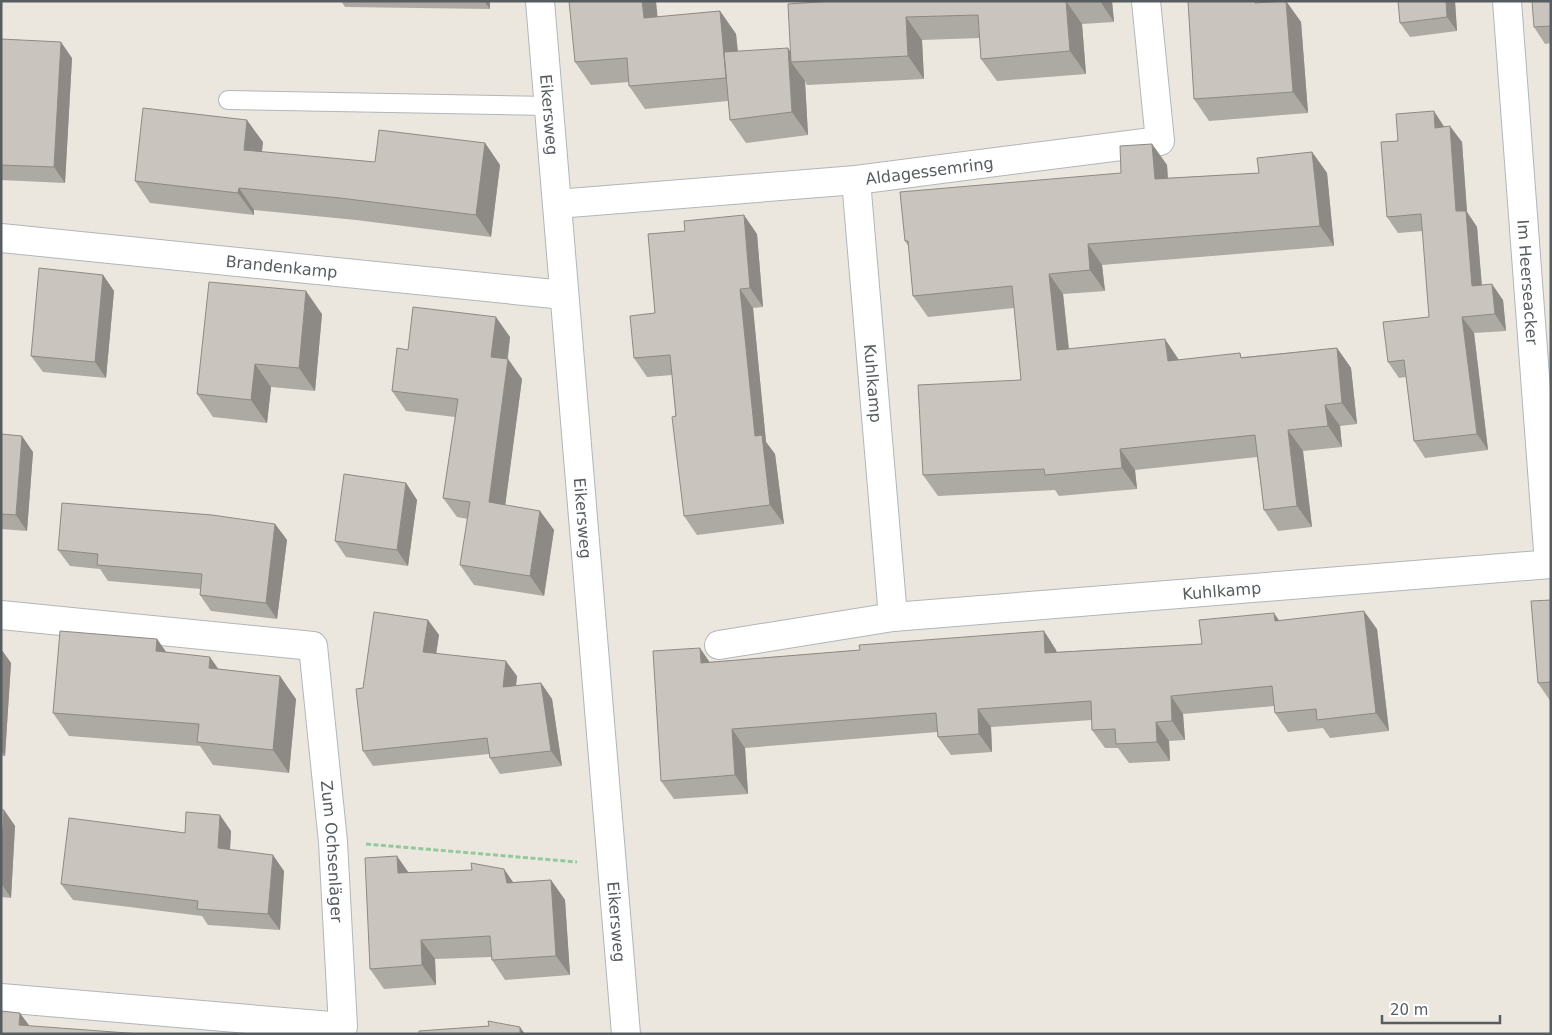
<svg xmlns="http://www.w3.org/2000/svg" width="1552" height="1035" viewBox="0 0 1552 1035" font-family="'DejaVu Sans',sans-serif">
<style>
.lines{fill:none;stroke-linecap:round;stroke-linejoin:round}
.service-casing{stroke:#b1b6ba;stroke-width:20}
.minor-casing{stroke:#b1b6ba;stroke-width:30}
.path{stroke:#93c99d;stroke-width:3;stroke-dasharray:5 2.5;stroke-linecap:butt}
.service{stroke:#fff;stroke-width:18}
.minor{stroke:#fff;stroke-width:28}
.wall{fill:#ada9a3}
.shaded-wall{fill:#8d8984}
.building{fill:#c9c4bd;stroke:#8d8984}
.labels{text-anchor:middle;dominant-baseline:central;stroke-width:4;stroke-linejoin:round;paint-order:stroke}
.street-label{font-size:16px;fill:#575c60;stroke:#fff}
</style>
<rect width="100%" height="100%" fill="#ece7de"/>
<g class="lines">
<g class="service-casing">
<path id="service" d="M 228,100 L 549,106"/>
</g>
<g class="minor-casing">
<g id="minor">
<path id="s1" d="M 540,1 L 626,1034"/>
<path id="s2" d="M 1507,1 L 1549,564"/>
<path id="s3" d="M 856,180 L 893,617"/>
<path id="s4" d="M 557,204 L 856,180 L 1160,141 L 1146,1"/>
<path id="s5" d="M 1,238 L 564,295"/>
<path id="s6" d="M 1,615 L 313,646 L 333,842 L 343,1027 L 1,998"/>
<path id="s7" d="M 719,645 L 893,617 L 1551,564"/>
</g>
</g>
<path class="path" d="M 366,844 L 577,862"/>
<use href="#service" class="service"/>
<use href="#minor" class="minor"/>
</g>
<path class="wall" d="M 341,1 L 490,1 L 490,9 L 345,7 Z
M 834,1 L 1112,1 L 1114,22 L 1082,24 L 1086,74 L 997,81 L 981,59 L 980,38 L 922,40 L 924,79 L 807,85 L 805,81 L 808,135 L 746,143 L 730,120 L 728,101 L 645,109 L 629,86 L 629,82 L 591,85 L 575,62 L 657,17 L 720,11 L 736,34 L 738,51 L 791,52 Z
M 1188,1 L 1286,1 L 1301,22 L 1308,113 L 1209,121 L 1194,99 Z
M 1455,1 L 1457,31 L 1410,37 L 1400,23 Z
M 1551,1 L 1551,43 L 1545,44 L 1534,27 Z
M 1,39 L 72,58 L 65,183 L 1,180 Z
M 1444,127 L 1462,142 L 1467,212 L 1477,227 L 1482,285 L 1503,300 L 1506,331 L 1474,333 L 1488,450 L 1425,458 L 1414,441 L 1406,377 L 1399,378 L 1388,362 L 1429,317 L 1423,231 L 1398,233 L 1387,217 L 1398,141 Z
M 263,142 L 262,152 L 375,162 L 485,143 L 500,165 L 491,237 L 356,220 L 254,210 L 254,215 L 150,203 L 135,181 Z
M 1152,144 L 1167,165 L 1168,178 L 1259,173 L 1312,152 L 1327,173 L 1334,246 L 1102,265 L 1105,291 L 1063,294 L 1069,349 L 1179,360 L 1243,357 L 1337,348 L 1351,368 L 1357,424 L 1340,426 L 1342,447 L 1303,451 L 1312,527 L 1278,531 L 1264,510 L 1257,457 L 1135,470 L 1137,489 L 1059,496 L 1055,490 L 938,496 L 923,475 L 1021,380 L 1014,308 L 928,317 L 913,296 L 909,247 L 905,241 L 1121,173 Z
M 757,234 L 763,307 L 753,308 L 766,442 L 775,454 L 784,524 L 697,535 L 684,516 L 672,375 L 647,377 L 634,358 L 655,313 Z
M 103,275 L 114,291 L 106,378 L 43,372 L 31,356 Z
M 322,314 L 315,391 L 271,387 L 267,423 L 213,417 L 197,394 Z
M 510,337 L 508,359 L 522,379 L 505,505 L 540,511 L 554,530 L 544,596 L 474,585 L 460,565 L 468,519 L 457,517 L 443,498 L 455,417 L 406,411 L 392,391 L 408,350 Z
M 1,434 L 33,452 L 27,531 L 1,529 Z
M 406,483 L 417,500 L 408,566 L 346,557 L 335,541 Z
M 275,524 L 287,540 L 277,619 L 211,611 L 200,595 L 201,589 L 108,581 L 100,569 L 70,566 L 58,550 Z
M 1551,600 L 1551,702 L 1538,683 Z
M 428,620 L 439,635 L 436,653 L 517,676 L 516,686 L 541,683 L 552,699 L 562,766 L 500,774 L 490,758 L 489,754 L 373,766 L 363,751 L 363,688 Z
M 1279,621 L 1377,629 L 1389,731 L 1330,738 L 1323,728 L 1288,732 L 1275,713 L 1274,706 L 1183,714 L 1185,740 L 1169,741 L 1170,761 L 1129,763 L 1118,748 L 1105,748 L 1092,730 L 1092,720 L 991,727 L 992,752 L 951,755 L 938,737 L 937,732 L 745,748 L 748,794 L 674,799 L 661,781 L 710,662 L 860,650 L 1044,631 L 1056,650 L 1057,652 L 1202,644 Z
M 157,639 L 166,652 L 219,669 L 296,699 L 289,773 L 213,765 L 200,746 L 69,736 L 53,713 Z
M 1,649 L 11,663 L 5,756 L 1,756 Z
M 1,810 L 4,810 L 15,826 L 11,898 L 1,897 Z
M 231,831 L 230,850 L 284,871 L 280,930 L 208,925 L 202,916 L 73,900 L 61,884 L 185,833 Z
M 409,873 L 513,882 L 551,880 L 565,900 L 570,975 L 505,980 L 492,960 L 491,957 L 435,959 L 436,985 L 384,989 L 370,969 Z"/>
<path class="shaded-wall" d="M 484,1 L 490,1 L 490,9 Z
M 642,1 L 656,1 L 660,41 L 644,18 Z
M 1066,1 L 1082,24 L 1086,74 L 1070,51 Z
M 1100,1 L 1112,1 L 1114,22 Z
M 1286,1 L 1301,22 L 1308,113 L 1293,92 Z
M 1446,1 L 1455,1 L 1457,31 L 1447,17 Z
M 720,11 L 736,34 L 742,100 L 726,78 Z
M 906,17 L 922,40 L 924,79 L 908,56 Z
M 61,42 L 72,58 L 65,183 L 54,167 Z
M 788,48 L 798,62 L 791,62 L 805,81 L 808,135 L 792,112 Z
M 1434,111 L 1445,128 L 1435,128 Z
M 247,120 L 263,142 L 259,172 L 244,150 Z
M 1450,126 L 1462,142 L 1467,212 L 1477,227 L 1483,302 L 1472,286 L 1456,211 Z
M 485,143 L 500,165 L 491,237 L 476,215 Z
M 1152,144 L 1167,165 L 1169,200 L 1155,179 Z
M 1312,152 L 1327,173 L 1334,246 L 1320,226 Z
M 239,188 L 254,210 L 254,215 L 238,193 Z
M 744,215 L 757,234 L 763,307 L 750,288 Z
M 1088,244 L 1102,265 L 1105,291 L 1090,270 Z
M 1049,274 L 1063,294 L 1071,371 L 1057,350 Z
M 103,275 L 114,291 L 106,378 L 95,362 Z
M 1492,284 L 1503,300 L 1506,331 L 1495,314 Z
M 740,289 L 753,308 L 766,442 L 775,454 L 784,524 L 770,505 L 755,436 Z
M 306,291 L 322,314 L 315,391 L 299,368 Z
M 496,317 L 510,337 L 505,377 L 491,357 Z
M 1462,317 L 1474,333 L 1488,450 L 1477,434 Z
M 1165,339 L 1179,360 L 1168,361 Z
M 1337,348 L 1351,368 L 1357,424 L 1342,403 Z
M 508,359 L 522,379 L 503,522 L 489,502 Z
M 255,364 L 271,387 L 267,423 L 251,400 Z
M 1325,405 L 1340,426 L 1342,447 L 1328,426 Z
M 1288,430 L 1303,451 L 1312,527 L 1297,506 Z
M 22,436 L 33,452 L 27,531 L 16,515 Z
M 1120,449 L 1135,470 L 1137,489 L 1122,468 Z
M 406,483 L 417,500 L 408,566 L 397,550 Z
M 540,511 L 554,530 L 544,596 L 530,576 Z
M 275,524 L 287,540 L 277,619 L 266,603 Z
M 1364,611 L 1377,629 L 1389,731 L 1376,713 Z
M 1274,613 L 1287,632 L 1275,621 Z
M 428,620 L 439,635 L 434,668 L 423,652 Z
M 1044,631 L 1056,650 L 1058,672 L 1045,653 Z
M 157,639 L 173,662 L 156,651 Z
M 700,648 L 713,667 L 701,663 Z
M 1,649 L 11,663 L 5,756 L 1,750 Z
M 210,657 L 226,680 L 209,668 Z
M 506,661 L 517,676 L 514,703 L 503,687 Z
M 280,676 L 296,699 L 289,773 L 273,750 Z
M 541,683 L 552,699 L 562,766 L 551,751 Z
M 1171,696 L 1183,714 L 1185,740 L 1172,721 Z
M 978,709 L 991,727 L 992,752 L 979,734 Z
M 1156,722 L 1169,741 L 1170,761 L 1157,742 Z
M 732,729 L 745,748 L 748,794 L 735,775 Z
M 4,810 L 15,826 L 11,898 L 1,883 L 1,859 Z
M 220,815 L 231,831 L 229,864 L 218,848 Z
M 273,855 L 284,871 L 280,930 L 268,914 Z
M 397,856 L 411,876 L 398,873 Z
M 504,869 L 518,889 L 507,883 Z
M 551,880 L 565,900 L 570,975 L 556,956 Z
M 421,940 L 435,959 L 436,985 L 422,965 Z
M 20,1013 L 34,1032 L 19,1025 Z
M 520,1027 L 525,1034 L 520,1034 Z"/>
<path class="building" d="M 569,1 L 642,1 L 644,18 L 720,11 L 726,78 L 629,86 L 627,58 L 575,62 Z
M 834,1 L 1067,1 L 1066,1 L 1070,51 L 981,59 L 978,15 L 906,17 L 908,56 L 791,62 L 788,4 Z
M 1188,1 L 1255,1 L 1255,3 L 1286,1 L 1293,92 L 1194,99 Z
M 1398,1 L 1446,1 L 1447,17 L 1400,23 Z
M 1532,1 L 1551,1 L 1551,26 L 1534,27 Z
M 1,39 L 61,42 L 54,167 L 1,165 Z
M 788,48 L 792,112 L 730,120 L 724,52 Z
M 143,108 L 247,120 L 244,150 L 375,162 L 379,130 L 485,143 L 476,215 L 340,198 L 239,188 L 238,193 L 135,181 Z
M 1434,111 L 1435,128 L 1450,126 L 1456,211 L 1466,211 L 1472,286 L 1492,284 L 1495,314 L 1462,317 L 1477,434 L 1414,441 L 1404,360 L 1388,362 L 1383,322 L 1429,317 L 1421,214 L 1387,217 L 1381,142 L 1398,141 L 1396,114 Z
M 1152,144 L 1155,179 L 1259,173 L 1257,158 L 1312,152 L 1320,226 L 1088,244 L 1090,270 L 1049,274 L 1057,350 L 1165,339 L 1168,361 L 1240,353 L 1241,358 L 1337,348 L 1342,403 L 1325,405 L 1328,426 L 1288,430 L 1297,506 L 1264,510 L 1255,435 L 1120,449 L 1122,468 L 1045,475 L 1044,469 L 923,475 L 918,385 L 1021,380 L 1012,286 L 913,296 L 908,241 L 905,241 L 900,192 L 1121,173 L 1120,146 Z
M 744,215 L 750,288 L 740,289 L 755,436 L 762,435 L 770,505 L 684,516 L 672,417 L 676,416 L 670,355 L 634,358 L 630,316 L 655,313 L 648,234 L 685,231 L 684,221 Z
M 39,268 L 103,275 L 95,362 L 31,356 Z
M 209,282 L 306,291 L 299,368 L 255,364 L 251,400 L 197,394 Z
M 413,307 L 496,317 L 491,357 L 508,359 L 489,502 L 540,511 L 530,576 L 460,565 L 470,502 L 443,498 L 458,399 L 392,391 L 397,348 L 408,350 Z
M 1,434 L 22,436 L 16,515 L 1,514 Z
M 344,474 L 406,483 L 397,550 L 335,541 Z
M 62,503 L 212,515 L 275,524 L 266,603 L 200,595 L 202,574 L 97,565 L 98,554 L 58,550 Z
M 1551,600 L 1551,682 L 1538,683 L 1531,601 Z
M 1364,611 L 1376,713 L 1317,720 L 1316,709 L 1275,713 L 1272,686 L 1171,696 L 1172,721 L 1156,722 L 1157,742 L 1116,744 L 1115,729 L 1092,730 L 1091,701 L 978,709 L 979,734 L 938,737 L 936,713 L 732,729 L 735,775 L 661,781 L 653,651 L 700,648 L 701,663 L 860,650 L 859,645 L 1044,631 L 1045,653 L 1202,644 L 1199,620 L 1274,613 L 1275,621 Z
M 374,612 L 428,620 L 423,652 L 506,661 L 503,687 L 541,683 L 551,751 L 490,758 L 487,738 L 363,751 L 356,689 L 363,688 Z
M 60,631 L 157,639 L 156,651 L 210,657 L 209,668 L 280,676 L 273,750 L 197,742 L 199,724 L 53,713 Z
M 1,810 L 4,810 L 1,859 Z
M 186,812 L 220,815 L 218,848 L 273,855 L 268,914 L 197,909 L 198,901 L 61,884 L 69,818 L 185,833 Z
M 397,856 L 398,873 L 472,870 L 471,863 L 504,869 L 507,883 L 551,880 L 556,956 L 492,960 L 490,936 L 421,940 L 422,965 L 370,969 L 365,858 Z
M 1,1011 L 20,1013 L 19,1025 L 141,1034 L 1,1034 Z
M 488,1021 L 520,1027 L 520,1034 L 419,1034 L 419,1031 L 489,1026 Z"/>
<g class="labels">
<g class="street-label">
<text stroke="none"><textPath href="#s1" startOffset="114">Eikersweg</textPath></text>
<text stroke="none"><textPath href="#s4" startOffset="374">Aldagessemring</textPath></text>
<text stroke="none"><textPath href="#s5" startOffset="282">Brandenkamp</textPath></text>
<text stroke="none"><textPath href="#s2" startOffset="282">Im Heerseacker</textPath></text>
<text stroke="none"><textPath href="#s3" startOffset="204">Kuhlkamp</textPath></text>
<text stroke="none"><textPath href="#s1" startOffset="519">Eikersweg</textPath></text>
<text stroke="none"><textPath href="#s7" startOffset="506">Kuhlkamp</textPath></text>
<text stroke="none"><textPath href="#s6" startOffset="520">Zum Ochsenläger</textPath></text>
<text stroke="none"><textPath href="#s1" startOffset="924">Eikersweg</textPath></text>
</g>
</g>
<rect width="1552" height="1035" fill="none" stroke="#575c60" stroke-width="5"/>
<path d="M1382 1015v8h118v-8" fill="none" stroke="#575c60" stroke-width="2.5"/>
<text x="1390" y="1015" font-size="15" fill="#575c60" stroke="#ffffff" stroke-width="4" paint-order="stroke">20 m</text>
</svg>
